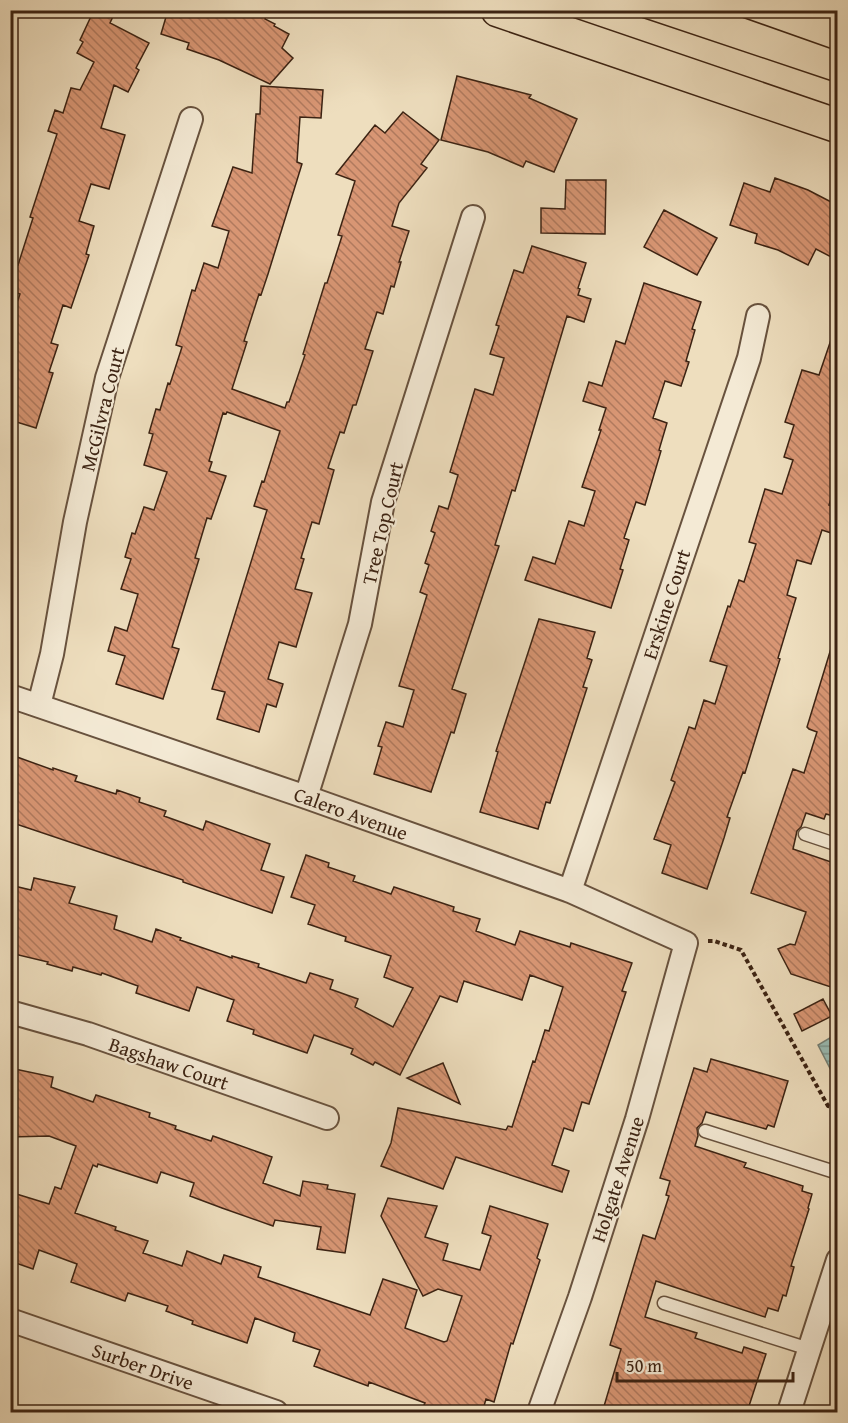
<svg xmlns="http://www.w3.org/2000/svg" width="848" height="1423" viewBox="0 0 848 1423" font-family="'Gentium Book Plus',serif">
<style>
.water{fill:url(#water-rules);stroke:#747f74;stroke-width:1.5}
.building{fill:url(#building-back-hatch);stroke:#3c2313;stroke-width:1.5}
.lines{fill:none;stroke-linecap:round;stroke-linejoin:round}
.service-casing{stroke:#68523e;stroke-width:15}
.minor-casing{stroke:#68523e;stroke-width:26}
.motorway-casing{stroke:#3c2313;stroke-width:36}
.path{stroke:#3c2313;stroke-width:4;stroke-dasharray:4.5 3;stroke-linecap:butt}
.service{stroke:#f4ead5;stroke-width:12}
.minor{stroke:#f4ead5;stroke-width:22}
.motorway{stroke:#eedebe;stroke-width:33}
.tram{stroke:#3c2313;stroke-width:1.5}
.labels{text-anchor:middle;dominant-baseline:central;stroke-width:4.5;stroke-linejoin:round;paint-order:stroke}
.street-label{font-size:20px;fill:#3c2313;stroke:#f4ead5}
</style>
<defs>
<pattern id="water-rules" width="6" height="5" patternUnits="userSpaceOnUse" patternTransform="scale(1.5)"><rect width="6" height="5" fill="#99bcb4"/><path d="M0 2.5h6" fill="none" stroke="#7e9891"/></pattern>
<pattern id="building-back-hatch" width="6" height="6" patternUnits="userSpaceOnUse" patternTransform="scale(1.5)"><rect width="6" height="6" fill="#d89674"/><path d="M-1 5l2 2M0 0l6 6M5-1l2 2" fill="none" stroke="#b07a5e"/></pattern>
</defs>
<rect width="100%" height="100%" fill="#eedebe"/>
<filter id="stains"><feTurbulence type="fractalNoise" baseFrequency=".00333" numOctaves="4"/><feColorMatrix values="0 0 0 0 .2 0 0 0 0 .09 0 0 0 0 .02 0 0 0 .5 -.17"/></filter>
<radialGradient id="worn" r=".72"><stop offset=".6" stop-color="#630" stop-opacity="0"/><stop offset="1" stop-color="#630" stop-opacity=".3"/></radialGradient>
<path class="water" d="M 833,1036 L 837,1044 L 837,1082 L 818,1045 Z"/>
<path class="building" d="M 94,10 L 116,10 L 110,23 L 149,43 L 136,68 L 139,70 L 128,92 L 114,85 L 101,128 L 125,135 L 109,189 L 91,184 L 79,221 L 94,226 L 86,254 L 89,255 L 71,308 L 63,305 L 51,343 L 58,345 L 49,372 L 53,373 L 36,428 L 10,420 L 10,322 L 20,294 L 10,291 L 10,277 L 15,264 L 18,265 L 33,218 L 30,217 L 57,134 L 48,131 L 55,110 L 63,113 L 71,88 L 80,90 L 94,62 L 77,53 L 83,42 L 80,40 Z
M 168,10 L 269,10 L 265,19 L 275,24 L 274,26 L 289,34 L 282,48 L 293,58 L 270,84 L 219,60 L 187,49 L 189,43 L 161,34 Z
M 457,76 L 531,95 L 529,98 L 577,119 L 554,172 L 526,161 L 523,167 L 488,152 L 441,140 Z
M 261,86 L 323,90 L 321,118 L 300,117 L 297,162 L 302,164 L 268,274 L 261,295 L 259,294 L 244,341 L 247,342 L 232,389 L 285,408 L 287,402 L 289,402 L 305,355 L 303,354 L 325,283 L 327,283 L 342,236 L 338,235 L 355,181 L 336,174 L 375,125 L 385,133 L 403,112 L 439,140 L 421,164 L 427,168 L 399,203 L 392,226 L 409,231 L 399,262 L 401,262 L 394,287 L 391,286 L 383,314 L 377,312 L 365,349 L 373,351 L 356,405 L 353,405 L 344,433 L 340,432 L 328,468 L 334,470 L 319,524 L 312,522 L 301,558 L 304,559 L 295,589 L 312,593 L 296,647 L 279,642 L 268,679 L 283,684 L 276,707 L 267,704 L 259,732 L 217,719 L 225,692 L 212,689 L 267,510 L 254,506 L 262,481 L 264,482 L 280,431 L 227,412 L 226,414 L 223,413 L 209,461 L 212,462 L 209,471 L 226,476 L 211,519 L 207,518 L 195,558 L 199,559 L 172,647 L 179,649 L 163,699 L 116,684 L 125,656 L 108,651 L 115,627 L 127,631 L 138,594 L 121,589 L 131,559 L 125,557 L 132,533 L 135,534 L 144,507 L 154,510 L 167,472 L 144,465 L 153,434 L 149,433 L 156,409 L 160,410 L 168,383 L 170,384 L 182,347 L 176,345 L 192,290 L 195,291 L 204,263 L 218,268 L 229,231 L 212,226 L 233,167 L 252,173 L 256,114 L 260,114 Z
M 775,178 L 808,190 L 837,205 L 837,260 L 816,249 L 808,265 L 778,250 L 755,243 L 757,234 L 730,225 L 744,183 L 770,192 Z
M 566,180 L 606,180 L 605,234 L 541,233 L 541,208 L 565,209 Z
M 664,210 L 717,238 L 697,275 L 644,247 Z
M 532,246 L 586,263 L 578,288 L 580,289 L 578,295 L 591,299 L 584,322 L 567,316 L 515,491 L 512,490 L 495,545 L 499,546 L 452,689 L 466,694 L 454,733 L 451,732 L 431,792 L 374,774 L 382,747 L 378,746 L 386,722 L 403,727 L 414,690 L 399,686 L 427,595 L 420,592 L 429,565 L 425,563 L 435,533 L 431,531 L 439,506 L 448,509 L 458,475 L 450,472 L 475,389 L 493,395 L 504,358 L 490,354 L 499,326 L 496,325 L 514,270 L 523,273 Z
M 644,283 L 701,302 L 692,329 L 695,330 L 686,361 L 689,362 L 681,386 L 665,381 L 653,418 L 667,423 L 659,450 L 661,451 L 645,505 L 636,502 L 624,538 L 629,540 L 620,569 L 623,570 L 611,608 L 525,580 L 533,557 L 555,564 L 569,521 L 584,526 L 595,491 L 582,487 L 601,430 L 599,430 L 606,408 L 583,401 L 589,382 L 602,386 L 616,341 L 625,344 Z
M 834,331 L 837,331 L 837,480 L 829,505 L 837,508 L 837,535 L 822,530 L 811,564 L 797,560 L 787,595 L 796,598 L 778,658 L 780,659 L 745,773 L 743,772 L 727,817 L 730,818 L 724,838 L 707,889 L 662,873 L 671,845 L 654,839 L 675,782 L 671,780 L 689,727 L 695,729 L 704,700 L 715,704 L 727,666 L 710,661 L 728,606 L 730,607 L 739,580 L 744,582 L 756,544 L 749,542 L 765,489 L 782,494 L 793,460 L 784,457 L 794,425 L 785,422 L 802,370 L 819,375 Z
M 539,619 L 595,632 L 587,658 L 592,660 L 583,687 L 587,688 L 550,803 L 546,802 L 538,829 L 480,812 L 498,752 L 496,751 Z
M 833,642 L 837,643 L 837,817 L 826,814 L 824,819 L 806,813 L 801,827 L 797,831 L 793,849 L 837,864 L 837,989 L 791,974 L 778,949 L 790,944 L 795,945 L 806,912 L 751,893 L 793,769 L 804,773 L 817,732 L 809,729 L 807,727 Z
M 17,757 L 53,770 L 53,768 L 77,776 L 75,781 L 116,794 L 117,790 L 140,798 L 139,802 L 166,811 L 164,816 L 203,830 L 206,821 L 270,844 L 261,870 L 284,877 L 272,913 L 183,882 L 183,880 L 147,868 L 10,822 L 10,775 Z
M 306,855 L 329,863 L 328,867 L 355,876 L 353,881 L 391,894 L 394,887 L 454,907 L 453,911 L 480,919 L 476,931 L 515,945 L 520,931 L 570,947 L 571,943 L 632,963 L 622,991 L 626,992 L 589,1104 L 582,1102 L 573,1131 L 564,1128 L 552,1165 L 569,1171 L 562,1192 L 456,1157 L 443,1189 L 381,1166 L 391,1143 L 398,1108 L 506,1130 L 508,1126 L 512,1127 L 533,1061 L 535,1062 L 545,1030 L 549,1031 L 563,987 L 530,975 L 522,1000 L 464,981 L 457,1002 L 440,996 L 400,1075 L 375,1062 L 373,1065 L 351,1054 L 353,1049 L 314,1035 L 307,1053 L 253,1034 L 254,1030 L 227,1021 L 234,1000 L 197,987 L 189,1011 L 136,993 L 138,986 L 102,973 L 101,975 L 73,967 L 72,971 L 47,964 L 48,962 L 10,953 L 10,885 L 31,890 L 34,878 L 75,887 L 69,903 L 117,916 L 114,929 L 152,942 L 156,929 L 181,938 L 180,940 L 232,958 L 232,956 L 259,964 L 258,967 L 306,983 L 310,973 L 333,980 L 330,989 L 358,999 L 355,1007 L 393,1027 L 413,988 L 384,977 L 391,956 L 345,941 L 346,937 L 308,924 L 315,905 L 291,897 Z
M 823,999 L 832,1016 L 802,1031 L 794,1014 Z
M 711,1059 L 788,1081 L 774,1127 L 768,1125 L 766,1129 L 706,1112 L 702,1123 L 697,1128 L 698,1136 L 695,1146 L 746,1163 L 744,1167 L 803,1186 L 802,1191 L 812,1194 L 808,1208 L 809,1209 L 791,1266 L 794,1267 L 786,1296 L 783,1295 L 778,1311 L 768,1308 L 765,1317 L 656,1281 L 645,1317 L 697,1333 L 695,1338 L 742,1353 L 744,1347 L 766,1354 L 749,1406 L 743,1406 L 742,1413 L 602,1413 L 621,1349 L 610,1345 L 643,1235 L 655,1239 L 669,1196 L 666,1195 L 670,1181 L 660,1178 L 694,1068 L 707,1072 Z
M 443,1063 L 460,1104 L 407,1078 Z
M 10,1068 L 53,1077 L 51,1087 L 93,1102 L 96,1095 L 150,1113 L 149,1117 L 176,1126 L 175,1129 L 211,1141 L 213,1136 L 272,1157 L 263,1183 L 300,1196 L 303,1181 L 328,1185 L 327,1189 L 355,1194 L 345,1253 L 317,1249 L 321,1227 L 275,1220 L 273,1226 L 222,1208 L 190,1196 L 194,1183 L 161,1172 L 157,1183 L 98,1164 L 97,1167 L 93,1165 L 75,1213 L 116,1227 L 115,1230 L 148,1241 L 143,1253 L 182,1266 L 187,1251 L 221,1264 L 224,1255 L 261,1267 L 258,1277 L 370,1315 L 383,1279 L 417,1290 L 405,1328 L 444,1342 L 447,1341 L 462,1296 L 438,1289 L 423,1296 L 381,1216 L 388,1198 L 437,1206 L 425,1237 L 448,1244 L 443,1260 L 480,1270 L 491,1236 L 482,1233 L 490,1206 L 548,1224 L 537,1258 L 540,1260 L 513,1344 L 511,1343 L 494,1402 L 486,1399 L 482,1413 L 441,1413 L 423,1407 L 425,1403 L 369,1382 L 368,1386 L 314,1366 L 320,1350 L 293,1341 L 295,1333 L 255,1318 L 247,1343 L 192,1324 L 193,1321 L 166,1311 L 168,1306 L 128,1293 L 125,1301 L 71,1282 L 77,1264 L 39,1250 L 33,1269 L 10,1261 L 10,1192 L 49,1204 L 55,1187 L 61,1189 L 76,1146 L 49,1136 L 10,1137 Z"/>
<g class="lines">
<g class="service-casing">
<path id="service" d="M 805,834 L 838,845
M 705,1131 L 838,1173
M 664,1303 L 809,1349"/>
</g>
<g class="minor-casing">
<path id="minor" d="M 10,696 L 306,797 L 570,891 L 686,943 L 637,1119 L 580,1297 L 539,1412
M 39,705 L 52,654 L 75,522 L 107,378 L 191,119
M 306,797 L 360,624 L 383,502 L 473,217
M 570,891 L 749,358 L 758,316
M 10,1012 L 88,1034 L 327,1118
M 10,1320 L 276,1412
M 789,1412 L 838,1260"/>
</g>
<g class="motorway-casing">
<path id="motorway" d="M 498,10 L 838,126"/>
</g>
<path class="path" d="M 708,941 L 714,941 L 741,950 L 828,1106 L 838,1109"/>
<use href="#service" class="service"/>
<use href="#minor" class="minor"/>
<use href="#motorway" class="motorway"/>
<path class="tram" d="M 620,10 L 838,83
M 722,10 L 838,51"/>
</g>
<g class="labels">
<g class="street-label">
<text transform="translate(102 409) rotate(-76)">McGilvra Court</text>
<text transform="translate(382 523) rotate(-77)">Tree Top Court</text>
<text transform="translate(666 604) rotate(-72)">Erskine Court</text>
<text transform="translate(351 813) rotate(20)">Calero Avenue</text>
<text transform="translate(169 1063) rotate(19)">Bagshaw Court</text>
<text transform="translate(617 1179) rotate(-72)">Holgate Avenue</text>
<text transform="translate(143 1366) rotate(19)">Surber Drive</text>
</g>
</g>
<rect width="848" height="1423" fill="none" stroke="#eedebe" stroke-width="36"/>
<rect x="12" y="12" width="824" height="1399" fill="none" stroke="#3c2313" stroke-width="3"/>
<rect x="18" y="18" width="812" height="1387" fill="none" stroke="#3c2313" stroke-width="1.5"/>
<path d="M617 1372v9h176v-9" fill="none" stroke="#3c2313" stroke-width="3"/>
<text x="626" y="1372" font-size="18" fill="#3c2313" stroke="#f4ead5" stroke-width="4.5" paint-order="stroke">50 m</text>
<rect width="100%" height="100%" filter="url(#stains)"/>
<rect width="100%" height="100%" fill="url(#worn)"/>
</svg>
